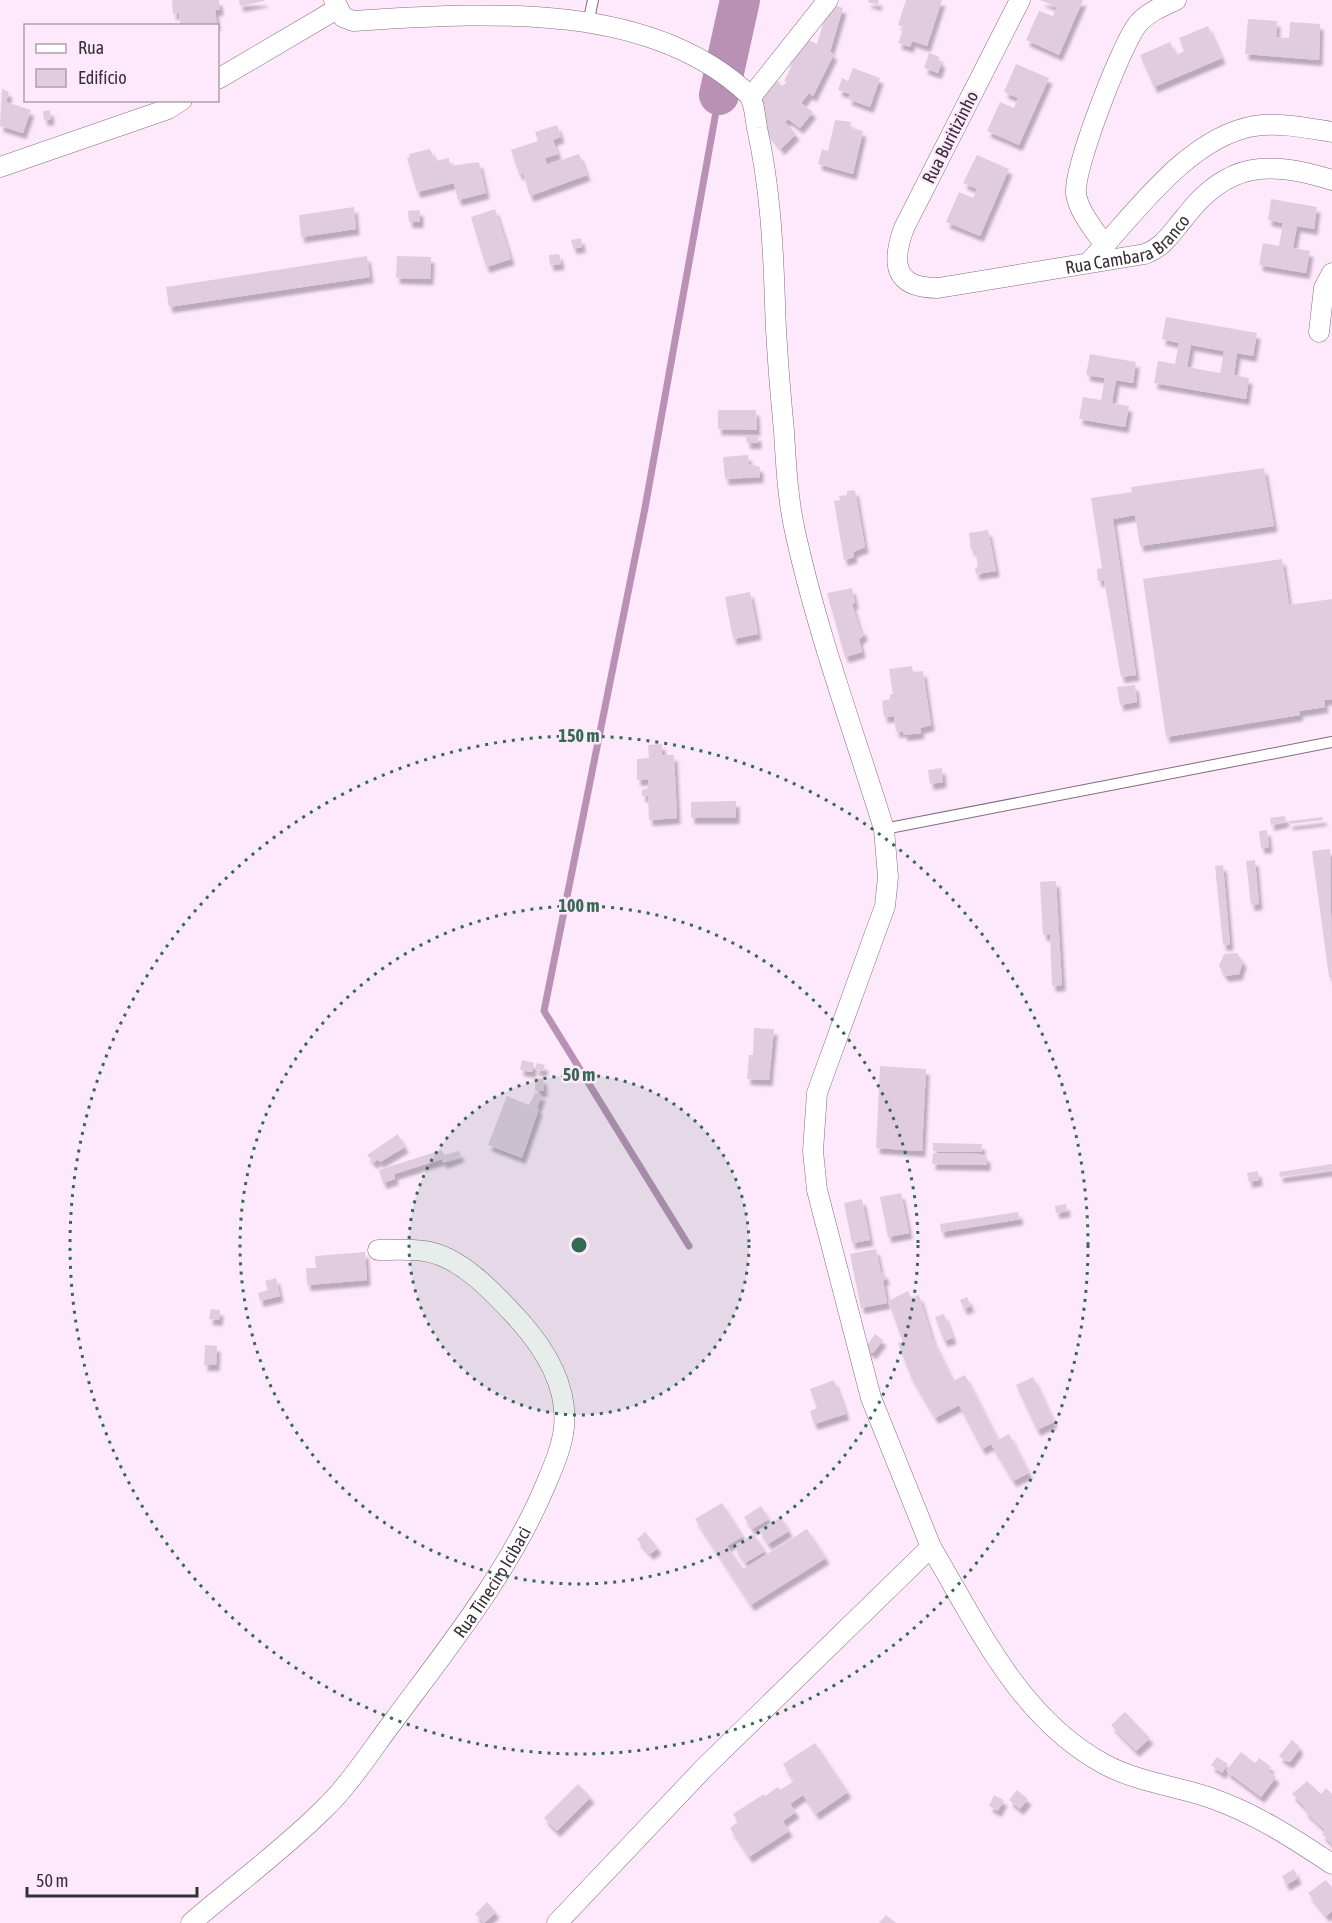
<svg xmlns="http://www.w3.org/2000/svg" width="1332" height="1923" viewBox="0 0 1332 1923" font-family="'Asap Condensed',sans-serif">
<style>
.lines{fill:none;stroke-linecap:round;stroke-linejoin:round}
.stream{stroke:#b891b5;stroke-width:7}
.river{stroke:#b891b5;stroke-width:40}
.building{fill:#e1ccdf;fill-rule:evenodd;filter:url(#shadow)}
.lane-casing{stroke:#806d7e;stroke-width:12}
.street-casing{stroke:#806d7e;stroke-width:21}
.lane{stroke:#fff;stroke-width:10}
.street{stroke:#fff;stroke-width:20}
.ring{fill:none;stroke:#336a51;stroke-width:3;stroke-dasharray:3 6}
.labels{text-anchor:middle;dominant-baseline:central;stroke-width:5;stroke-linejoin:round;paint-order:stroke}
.street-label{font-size:18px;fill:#372f36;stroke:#fee8fc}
.centre{fill:#336a51;stroke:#fee8fc;stroke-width:3}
.ring-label{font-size:18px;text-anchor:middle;font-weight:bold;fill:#336a51;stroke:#fee8fc;stroke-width:5;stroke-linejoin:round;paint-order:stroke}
</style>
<defs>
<filter id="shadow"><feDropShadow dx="3.5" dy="6" stdDeviation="1.5" flood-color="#0004"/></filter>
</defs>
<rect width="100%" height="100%" fill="#fee8fc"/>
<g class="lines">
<path class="stream" d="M 689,1246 L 544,1011 L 645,508 L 719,95"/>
<path class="river" d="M 719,95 L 740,0"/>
</g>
<path class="building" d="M 172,0 L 219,0 L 220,10 L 215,10 L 217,25 L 180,25 L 179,13 L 173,14 Z
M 239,0 L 264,0 L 265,1 L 240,6 Z
M 868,0 L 879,0 L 878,5 L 868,2 Z
M 906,0 L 942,0 L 927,46 L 912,41 L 910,47 L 898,43 L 904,27 L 898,25 Z
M 1040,0 L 1083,0 L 1059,55 L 1026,40 L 1039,11 L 1053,16 L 1057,7 Z
M 829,4 L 843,8 L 830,52 L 834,54 L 813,96 L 809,93 L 801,103 L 813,112 L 800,128 L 788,119 L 785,122 L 796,134 L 781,149 L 755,116 L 766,103 L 758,95 L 775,78 L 782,86 L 787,82 L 784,81 L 793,64 L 787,61 L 804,38 L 817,44 Z
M 1248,19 L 1277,21 L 1276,37 L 1289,38 L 1290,22 L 1320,24 L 1319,60 L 1245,54 Z
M 1208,26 L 1222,58 L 1154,87 L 1140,55 L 1170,42 L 1176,55 L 1184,51 L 1179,38 Z
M 929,53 L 940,57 L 938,60 L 942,62 L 938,73 L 924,68 Z
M 1016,64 L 1049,78 L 1019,145 L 987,131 L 1000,102 L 1014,108 L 1018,98 L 1004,92 Z
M 853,68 L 880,78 L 870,107 L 848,99 L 850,94 L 838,90 L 842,78 L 848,81 Z
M 2,89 L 9,92 L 6,102 L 31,110 L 23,133 L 0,126 Z
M 50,110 L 51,119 L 44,120 L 43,111 Z
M 835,120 L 851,122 L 850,128 L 863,131 L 853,174 L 818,164 L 822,149 L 828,151 Z
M 557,125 L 561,137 L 553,140 L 558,154 L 545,158 L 547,165 L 579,154 L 587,175 L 530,196 L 523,173 L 519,174 L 511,150 L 538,141 L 535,132 Z
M 430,149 L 435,161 L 449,158 L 450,166 L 479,162 L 486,193 L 458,200 L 454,183 L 417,192 L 407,158 L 410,157 L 409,154 Z
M 977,155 L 1009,169 L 980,236 L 946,222 L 959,192 L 973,198 L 977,189 L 963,183 Z
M 1271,199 L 1317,207 L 1314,229 L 1297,226 L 1293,248 L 1310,251 L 1306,273 L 1259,265 L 1263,243 L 1279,246 L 1283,223 L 1268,220 Z
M 354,207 L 356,229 L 301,237 L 299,215 Z
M 495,209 L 511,259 L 486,267 L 471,217 Z
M 420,210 L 420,222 L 409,222 L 408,211 Z
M 581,238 L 582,247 L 573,248 L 571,240 Z
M 559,254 L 561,264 L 550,265 L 549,255 Z
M 367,256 L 370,277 L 169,307 L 166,287 Z
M 397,256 L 431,257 L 430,279 L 396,278 Z
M 1166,317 L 1257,333 L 1253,356 L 1237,353 L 1234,375 L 1249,378 L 1246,399 L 1154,383 L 1158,361 L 1175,364 L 1179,343 L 1162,339 ZM 1191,345 L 1224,351 L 1220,373 L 1187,367 Z
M 1090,354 L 1136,362 L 1133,383 L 1116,380 L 1112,403 L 1129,406 L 1125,427 L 1079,419 L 1083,397 L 1101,400 L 1105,378 L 1086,375 Z
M 718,410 L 756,410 L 757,430 L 718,429 Z
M 758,435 L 758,443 L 747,443 L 746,436 Z
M 748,455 L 749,464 L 760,467 L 760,477 L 725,479 L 723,457 Z
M 1264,468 L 1274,526 L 1140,546 L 1135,515 L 1113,519 L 1136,675 L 1121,677 L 1104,580 L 1098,581 L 1097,569 L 1102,568 L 1091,498 L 1132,492 L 1131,487 Z
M 855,490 L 865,547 L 853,552 L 854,557 L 844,560 L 834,501 L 840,500 L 839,496 L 847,495 L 847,491 Z
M 988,530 L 996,571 L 976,574 L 975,568 L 978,567 L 975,549 L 971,550 L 969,533 Z
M 1282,559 L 1289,605 L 1332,599 L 1332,699 L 1324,700 L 1325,707 L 1299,711 L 1300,715 L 1166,737 L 1143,579 Z
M 852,588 L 855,603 L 852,604 L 860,630 L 863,629 L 864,635 L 859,639 L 862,652 L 845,657 L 827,593 Z
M 750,592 L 758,634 L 733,639 L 725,597 Z
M 912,666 L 913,672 L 923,671 L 931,725 L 920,728 L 921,733 L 904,735 L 903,731 L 896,732 L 894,716 L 884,717 L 882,701 L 890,699 L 890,694 L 893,694 L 889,669 Z
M 1135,685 L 1137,702 L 1120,705 L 1117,687 Z
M 662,744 L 662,755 L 674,755 L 677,818 L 649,820 L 648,796 L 642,796 L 642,790 L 648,788 L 648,779 L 637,780 L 637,759 L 649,758 L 648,745 Z
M 942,768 L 943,782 L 930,784 L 928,770 Z
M 736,801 L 736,818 L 691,818 L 691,802 Z
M 1285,816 L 1286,821 L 1271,825 L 1270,818 Z
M 1323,817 L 1323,820 L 1290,824 L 1289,821 Z
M 1267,830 L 1269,847 L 1261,848 L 1259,831 Z
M 1330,849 L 1332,977 L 1329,977 L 1312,851 Z
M 1255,860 L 1259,904 L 1251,905 L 1246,861 Z
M 1223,865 L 1230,944 L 1223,945 L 1215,866 Z
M 1056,881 L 1062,985 L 1052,986 L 1050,934 L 1043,935 L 1040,882 Z
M 1237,953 L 1243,962 L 1239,974 L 1225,976 L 1219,966 L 1224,954 Z
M 754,1028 L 774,1029 L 769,1080 L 747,1079 L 749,1055 L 753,1055 Z
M 522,1060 L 534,1063 L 532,1072 L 520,1070 Z
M 537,1063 L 545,1065 L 543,1071 L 535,1069 Z
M 880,1066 L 926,1069 L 922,1151 L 876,1148 Z
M 535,1078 L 543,1078 L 544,1091 L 535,1091 Z
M 535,1093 L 542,1095 L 537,1108 L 539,1109 L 522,1158 L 488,1145 L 507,1096 L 529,1105 Z
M 398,1134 L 405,1147 L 380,1162 L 378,1159 L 374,1163 L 367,1155 Z
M 933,1143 L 982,1144 L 981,1152 L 933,1151 Z
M 442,1150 L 444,1155 L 459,1151 L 461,1156 L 443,1163 L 442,1159 L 394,1174 L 395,1179 L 383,1183 L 379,1170 Z
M 933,1153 L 981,1154 L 987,1157 L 987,1165 L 932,1164 Z
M 1332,1164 L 1332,1170 L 1280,1177 L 1279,1172 Z
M 1258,1171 L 1259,1180 L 1249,1182 L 1247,1173 Z
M 901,1193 L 909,1233 L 888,1237 L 880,1197 Z
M 862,1199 L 870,1240 L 852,1243 L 844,1203 Z
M 1066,1204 L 1067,1211 L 1056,1213 L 1055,1206 Z
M 1018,1212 L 1020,1219 L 941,1232 L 940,1224 Z
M 876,1249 L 881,1273 L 884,1272 L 886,1279 L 883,1280 L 887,1303 L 861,1308 L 850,1254 Z
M 365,1252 L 367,1280 L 307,1285 L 306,1268 L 316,1268 L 315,1256 Z
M 276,1278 L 280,1296 L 260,1301 L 258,1293 L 268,1290 L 265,1281 Z
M 908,1291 L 911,1298 L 919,1295 L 932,1338 L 953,1381 L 965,1375 L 998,1440 L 1009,1434 L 1029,1473 L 1013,1481 L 991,1444 L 982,1449 L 959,1405 L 935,1418 L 911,1377 L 900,1349 L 898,1343 L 903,1342 L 888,1301 Z
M 967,1297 L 971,1306 L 964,1309 L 960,1300 Z
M 211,1309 L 220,1310 L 219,1320 L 209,1319 Z
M 944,1314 L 953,1338 L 944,1341 L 935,1317 Z
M 875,1334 L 883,1340 L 873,1353 L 865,1348 Z
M 205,1345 L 217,1346 L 216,1365 L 204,1365 Z
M 1033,1377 L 1054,1422 L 1037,1430 L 1016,1385 Z
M 834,1380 L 846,1414 L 814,1424 L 810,1411 L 817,1408 L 810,1389 Z
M 722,1503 L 743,1536 L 727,1546 L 743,1569 L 807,1529 L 826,1558 L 751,1605 L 695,1519 Z
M 761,1506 L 769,1519 L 752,1529 L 744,1517 Z
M 781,1517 L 789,1531 L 768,1544 L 759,1530 Z
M 645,1532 L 658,1548 L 650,1554 L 637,1539 Z
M 754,1534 L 765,1551 L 745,1563 L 734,1546 Z
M 1125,1712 L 1150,1738 L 1136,1751 L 1111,1725 Z
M 1292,1740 L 1299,1746 L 1299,1750 L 1290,1762 L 1286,1761 L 1279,1756 Z
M 815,1743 L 848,1792 L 816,1814 L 803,1795 L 790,1804 L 796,1812 L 783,1821 L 789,1831 L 749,1857 L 730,1828 L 738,1822 L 733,1814 L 764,1794 L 765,1796 L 778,1787 L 780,1790 L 794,1781 L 783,1764 Z
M 1241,1752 L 1255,1763 L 1259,1758 L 1271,1767 L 1268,1771 L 1276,1777 L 1261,1797 L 1226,1771 Z
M 1217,1757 L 1228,1764 L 1222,1773 L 1211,1765 Z
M 1307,1781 L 1321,1794 L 1326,1788 L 1332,1794 L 1332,1844 L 1322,1834 L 1325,1830 L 1304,1810 L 1306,1808 L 1292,1794 Z
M 578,1784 L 591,1797 L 557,1831 L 544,1818 Z
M 1017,1790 L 1028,1799 L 1020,1809 L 1009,1800 Z
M 994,1795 L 1004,1800 L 998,1811 L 989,1806 Z
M 1294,1869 L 1298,1878 L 1286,1885 L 1282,1876 Z
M 1326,1880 L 1332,1888 L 1332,1911 L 1326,1916 L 1308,1893 Z
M 487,1902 L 496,1912 L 484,1923 L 475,1914 Z
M 886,1915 L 896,1923 L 879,1923 Z"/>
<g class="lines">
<g class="lane-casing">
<path id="lane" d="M 590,14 L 593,0
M 884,829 L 1332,742"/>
</g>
<g class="street-casing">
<g id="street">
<path d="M 334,0 L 343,17 L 353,21 C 485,13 648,0 748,94 C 755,102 755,118 757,128 C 770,186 773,243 775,303 C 776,346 780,389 784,431 C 786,466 788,502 796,536 C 818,635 854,732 884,829 L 888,877 L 885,906 L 817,1093 L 813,1151 L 817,1190 L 871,1398 L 931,1547 L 705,1767 L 557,1923"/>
<path id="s1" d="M 1020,0 L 904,228 C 891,264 894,288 938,288 L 1145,254 C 1164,247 1172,232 1185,217 C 1227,162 1268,160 1332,180"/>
<path d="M 218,79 L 337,9"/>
<path d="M 751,97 L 828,0"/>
<path d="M 0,167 L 168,109 L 182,100"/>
<path d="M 1105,246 C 1095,230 1079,213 1076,194 C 1073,169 1121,46 1137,25 C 1146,13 1163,6 1176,0"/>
<path d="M 1091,260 C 1136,213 1187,138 1254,126 C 1280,122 1307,128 1332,132"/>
<path d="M 1319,332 L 1324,288 L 1332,273"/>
<path d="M 931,1547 C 978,1626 1019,1718 1104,1764 C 1135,1781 1174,1786 1208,1797 C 1253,1812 1293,1838 1332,1864"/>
<path id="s2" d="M 191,1923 C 235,1885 283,1850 324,1809 C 351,1783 372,1749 395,1719 C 450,1645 510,1570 546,1484 C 554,1465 562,1447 564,1427 C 568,1386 545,1349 519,1320 C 495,1294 461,1256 424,1251 C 409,1249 393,1250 378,1250"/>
</g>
</g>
<use href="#lane" class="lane"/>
<use href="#street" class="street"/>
</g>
<circle cx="579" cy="1245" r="170" fill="#336a51" fill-opacity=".12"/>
<g class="ring">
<circle cx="579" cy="1245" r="170"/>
<circle cx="579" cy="1245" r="339"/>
<circle cx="579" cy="1245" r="509"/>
</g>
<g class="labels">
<g class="street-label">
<text transform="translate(950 137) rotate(-63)">Rua Buritizinho</text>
<text stroke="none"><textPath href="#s1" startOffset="542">Rua Cambara Branco</textPath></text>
<text stroke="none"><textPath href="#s2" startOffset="458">Rua Tineciro Icibaci</textPath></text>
</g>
</g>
<circle cx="579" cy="1245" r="9" class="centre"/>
<g class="ring-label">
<text x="579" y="742">150 m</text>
<text x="579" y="912">100 m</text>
<text x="579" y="1081">50 m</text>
</g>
<rect x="24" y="24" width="195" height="78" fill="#fee8fc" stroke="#ae9ead" stroke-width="1.5"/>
<rect x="36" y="44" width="30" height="9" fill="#ffffff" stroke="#ae9ead" stroke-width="1.5"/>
<text x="78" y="54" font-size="18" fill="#372f36">Rua</text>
<rect x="36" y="69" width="30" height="18" fill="#e1ccdf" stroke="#ae9ead" stroke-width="1.5"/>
<text x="78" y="84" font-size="18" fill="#372f36">Edifício</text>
<path d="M27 1887v9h170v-9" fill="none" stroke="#372f36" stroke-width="3"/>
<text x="36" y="1887" font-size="18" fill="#372f36" stroke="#fee8fc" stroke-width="4.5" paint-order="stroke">50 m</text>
</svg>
